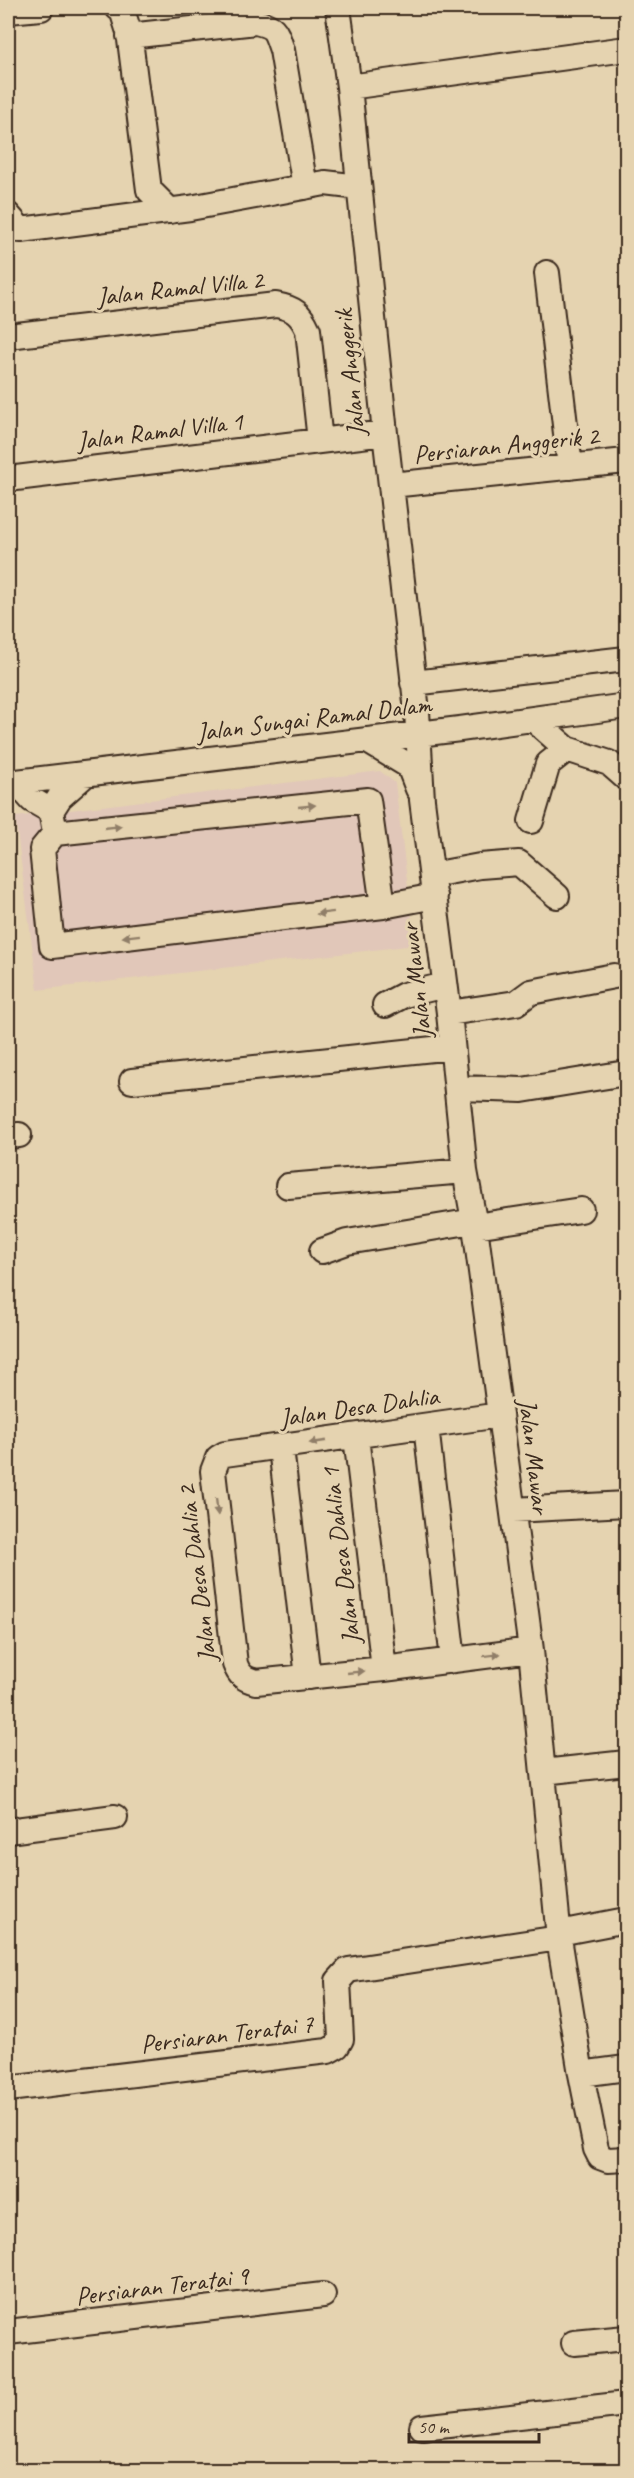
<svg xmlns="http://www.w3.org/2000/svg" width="634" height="2478" viewBox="0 0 634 2478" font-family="Caveat,sans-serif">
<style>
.built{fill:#e1c7b9}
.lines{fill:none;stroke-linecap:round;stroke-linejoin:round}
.minor-casing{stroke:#3b2a1e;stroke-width:28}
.minor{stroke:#e5d3b0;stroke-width:24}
.oneway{fill:#907e67}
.labels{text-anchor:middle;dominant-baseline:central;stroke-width:6;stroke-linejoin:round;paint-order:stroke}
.street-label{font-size:26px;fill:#3b2a1e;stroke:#e5d3b0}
</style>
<rect width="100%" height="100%" fill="#e5d3b0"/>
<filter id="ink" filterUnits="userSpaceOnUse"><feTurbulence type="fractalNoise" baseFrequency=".0167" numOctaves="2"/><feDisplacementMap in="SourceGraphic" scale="12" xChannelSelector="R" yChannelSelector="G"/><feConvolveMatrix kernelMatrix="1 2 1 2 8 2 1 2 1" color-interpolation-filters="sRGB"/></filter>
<g filter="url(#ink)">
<path class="built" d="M 380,771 L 395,783 L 415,945 L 38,990 L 15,817 Z"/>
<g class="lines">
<g class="minor-casing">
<path id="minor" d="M 118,8 L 122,10 L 129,32 L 149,190 L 170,211
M 338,8 L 349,87 L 385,433 L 417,711 L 422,800 L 449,1013 L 465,1171 L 475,1226 L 531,1650 L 559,1938 L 581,2074 L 596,2149 L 600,2157 L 608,2160 L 626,2159
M 8,11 L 41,8
M 129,36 L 256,22 C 276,27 275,30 282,50 L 305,187
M 349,87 L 626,49
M 8,215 L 21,230 L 190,208 L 325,183 L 359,187
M 547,273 L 570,467
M 8,336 L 276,305 C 294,308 301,314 308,330 L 320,441
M 8,479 L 385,433
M 391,485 L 626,461
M 413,683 L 626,659
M 533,719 L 567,749 L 609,763 L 626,778
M 366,740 L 409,766 L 418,789
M 16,782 L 32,800 L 51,811
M 8,783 L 460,729 L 626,706
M 531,821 L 548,764 L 567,749
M 55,833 L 51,811 L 60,797 L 86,774
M 432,875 L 480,866 L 519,863 L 557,896
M 383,906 L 368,800 L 55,833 L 42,849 L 52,946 L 383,906 L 435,896
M 385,1005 L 404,995 L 445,985
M 449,1013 L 516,1003 L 531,992 L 614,976
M 132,1081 L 452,1047
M 457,1088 L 522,1090 L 626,1073
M 8,1136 L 19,1135
M 288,1186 L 465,1171
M 475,1226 L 581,1210
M 322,1251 L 347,1242 L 474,1221
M 500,1415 L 225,1454 L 218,1458 L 213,1471 L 235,1664 C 239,1675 244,1679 256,1682 L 384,1669 L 531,1650
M 426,1426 L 453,1660
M 356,1437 L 384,1669
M 281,1448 L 308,1677
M 513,1510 L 626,1504
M 543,1772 L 626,1763
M 8,1831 L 115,1817
M 559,1933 L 626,1920
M 581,2074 L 626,2068
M 8,2089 L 328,2051 L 337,2046 L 341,2039 L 338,1981 L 348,1970 L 559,1938
M 8,2332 L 323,2295
M 574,2343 L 626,2338
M 422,2427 L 626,2404"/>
</g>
<use href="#minor" class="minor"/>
</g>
<defs><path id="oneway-solid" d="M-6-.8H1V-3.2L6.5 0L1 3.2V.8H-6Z" transform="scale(1.5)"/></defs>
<g class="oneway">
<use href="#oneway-solid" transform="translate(307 806) rotate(-6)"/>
<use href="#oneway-solid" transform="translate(113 827) rotate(-6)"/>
<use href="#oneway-solid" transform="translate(325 913) rotate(173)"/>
<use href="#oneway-solid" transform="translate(131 936) rotate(173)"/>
<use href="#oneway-solid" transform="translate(318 1442) rotate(172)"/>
<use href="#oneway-solid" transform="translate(217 1507) rotate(84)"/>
<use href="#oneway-solid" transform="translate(492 1655) rotate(-7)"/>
<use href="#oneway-solid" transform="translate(356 1672) rotate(-6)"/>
</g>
</g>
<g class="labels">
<g class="street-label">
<text transform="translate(180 288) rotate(-6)">Jalan Ramal Villa 2</text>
<text transform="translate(350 373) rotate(-96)">Jalan Anggerik</text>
<text transform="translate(160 431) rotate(-7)">Jalan Ramal Villa 1</text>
<text transform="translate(506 445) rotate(-6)">Persiaran Anggerik 2</text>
<text transform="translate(314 718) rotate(-7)">Jalan Sungai Ramal Dalam</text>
<text transform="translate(416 981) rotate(-97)">Jalan Mawar</text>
<text transform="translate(359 1407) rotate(-8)">Jalan Desa Dahlia</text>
<text transform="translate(534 1456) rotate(83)">Jalan Mawar</text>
<text transform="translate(341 1556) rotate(-97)">Jalan Desa Dahlia 1</text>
<text transform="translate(197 1574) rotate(-97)">Jalan Desa Dahlia 2</text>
<text transform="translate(227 2034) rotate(-7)">Persiaran Teratai 7</text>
<text transform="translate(162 2286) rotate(-7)">Persiaran Teratai 9</text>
</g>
</g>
<rect width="634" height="2478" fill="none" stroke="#e5d3b0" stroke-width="30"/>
<rect x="15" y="15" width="604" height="2448" fill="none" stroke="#3b2a1e" stroke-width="2" filter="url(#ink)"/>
<path d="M409 2433v9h130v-9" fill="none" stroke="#3b2a1e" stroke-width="3"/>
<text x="418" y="2433" font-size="18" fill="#3b2a1e" stroke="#e5d3b0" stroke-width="4.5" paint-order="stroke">50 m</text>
</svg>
